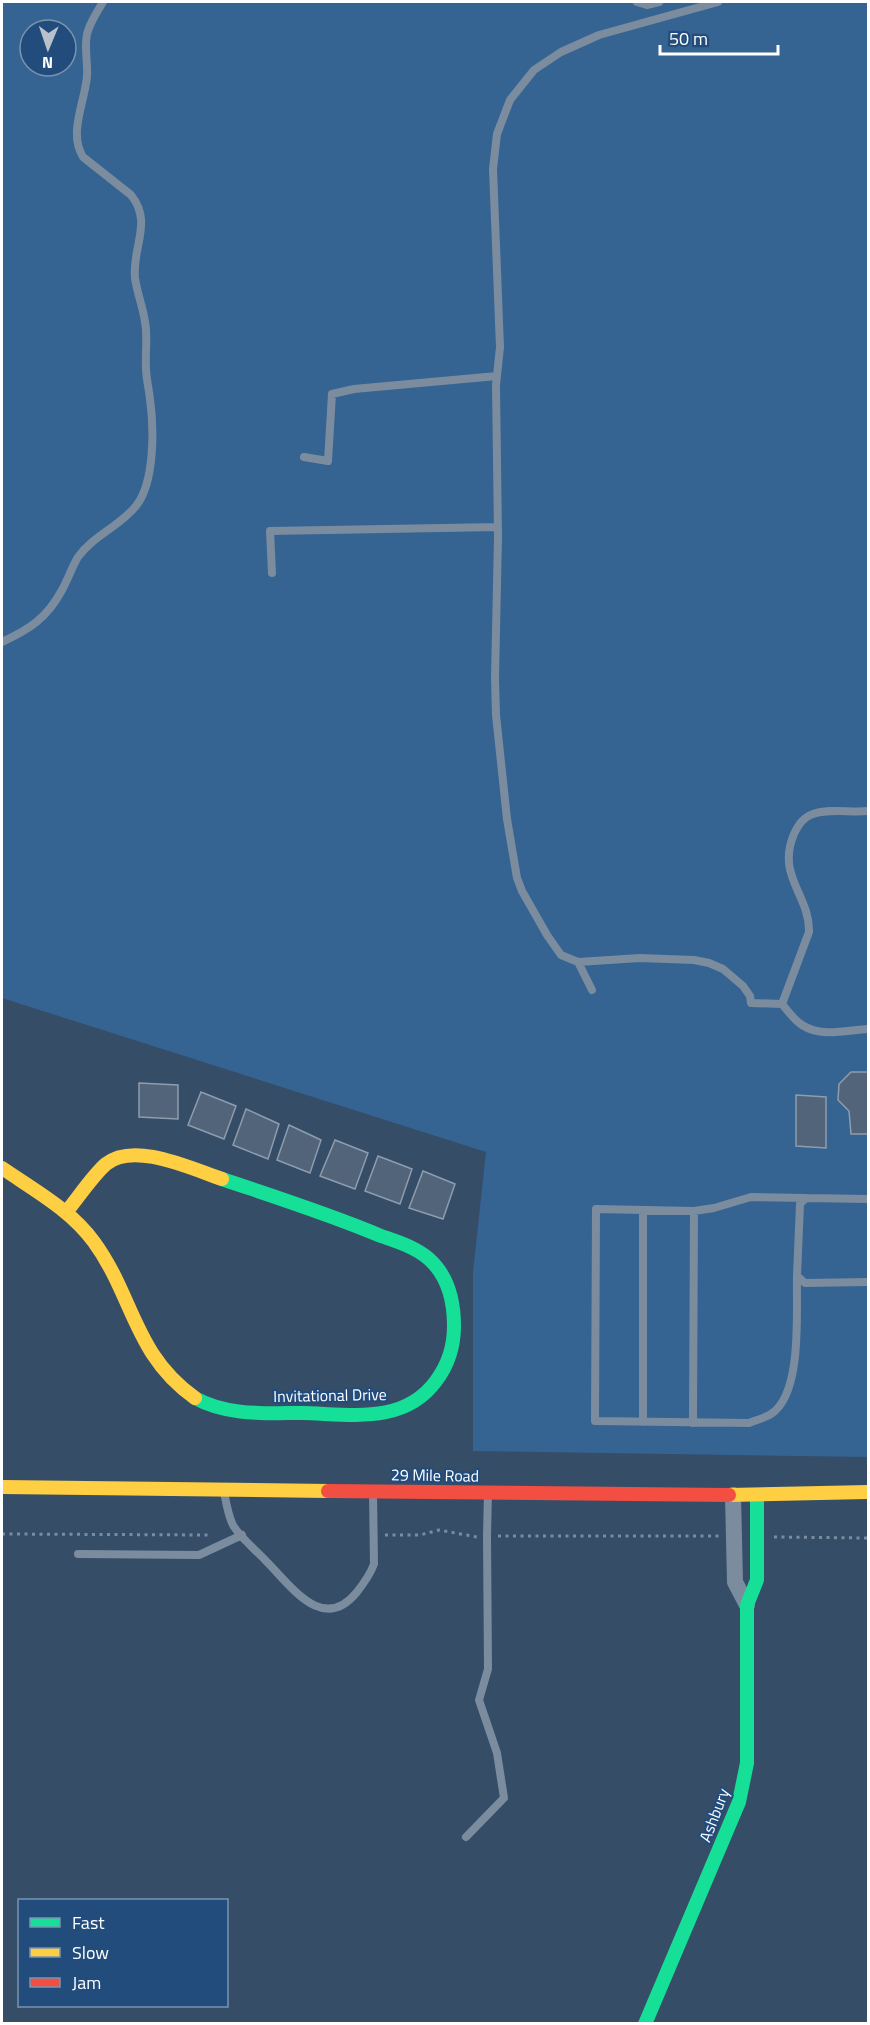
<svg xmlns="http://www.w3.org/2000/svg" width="870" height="2025" viewBox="0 0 870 2025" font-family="'Titillium Web',sans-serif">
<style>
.green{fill:#356392;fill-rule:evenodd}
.building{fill:#526479;stroke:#8e9dad;stroke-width:1.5}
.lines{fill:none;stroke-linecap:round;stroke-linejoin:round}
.path{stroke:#7b8c9f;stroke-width:3;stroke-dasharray:3 4.5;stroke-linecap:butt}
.lane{stroke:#7b8c9f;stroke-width:8}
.street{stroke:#7b8c9f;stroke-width:16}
.fast{stroke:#16e098;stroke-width:14}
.slow{stroke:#ffcf43;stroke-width:14}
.jam{stroke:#f24e42;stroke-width:14}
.labels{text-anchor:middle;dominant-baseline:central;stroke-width:4.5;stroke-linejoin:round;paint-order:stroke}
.street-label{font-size:16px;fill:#fff;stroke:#224c7c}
</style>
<rect width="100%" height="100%" fill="#364d68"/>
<path class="green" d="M 2,2 L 868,2 L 868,1457 L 473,1451 L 473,1272 L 486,1152 L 2,998 ZM 30,30 L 66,30 L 66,66 L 30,66 Z"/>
<path class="building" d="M 851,1072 L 868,1072 L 868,1134 L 851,1134 L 849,1111 L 838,1100 L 839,1084 Z
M 139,1083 L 178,1085 L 178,1119 L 139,1117 Z
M 201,1092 L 236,1106 L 224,1139 L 188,1125 Z
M 796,1095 L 826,1097 L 826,1148 L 796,1146 Z
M 246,1109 L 279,1124 L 268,1159 L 233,1145 Z
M 289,1125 L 321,1140 L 310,1173 L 277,1160 Z
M 335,1140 L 368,1153 L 355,1189 L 320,1176 Z
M 378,1156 L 412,1169 L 400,1204 L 365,1191 Z
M 423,1171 L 455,1184 L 443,1219 L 409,1208 Z"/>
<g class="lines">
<path class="path" d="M 2,1534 L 211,1535
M 385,1535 L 420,1535 L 439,1530 L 477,1537
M 498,1536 L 720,1536
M 774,1537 L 868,1538"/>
<path class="lane" d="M 637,2 L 647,5 L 659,2
M 718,2 L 599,35 L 561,52 L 534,70 L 510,100 L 497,134 L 493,169 L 500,347 L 496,385 L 498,537 L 495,678 L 496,715 L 507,819 L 517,878 L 522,891 L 547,935 L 561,955 L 578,962 L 640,958 L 694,960 L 709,963 L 723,969 L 743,986 L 750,996 L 751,1003 L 782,1004 C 788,1011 794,1020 802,1025 C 822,1038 847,1030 868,1029
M 304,457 L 328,461 L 332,394 L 354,389 L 497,376
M 272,573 L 270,531 L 498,527
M 2,642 C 30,629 47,618 62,590 C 68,579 72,567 78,557 C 93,536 120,526 136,506 C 155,482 154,428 150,399 C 149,389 146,378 146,368 C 145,352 148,337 145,322 C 143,307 137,293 135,278 C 132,247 153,222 131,195 L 83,157 C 68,133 85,102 87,76 C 88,62 84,48 87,34 C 90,22 97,12 103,2
M 578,962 L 592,990
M 782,1004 L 809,932 C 810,895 776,876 794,834 C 798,825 803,817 813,814 C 830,808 851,813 868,811
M 868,1199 L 806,1198 L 800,1204 L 797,1276 L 805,1283 L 868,1282
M 797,1276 C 796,1310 803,1394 771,1414 C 765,1418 756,1420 749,1423 L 595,1421 L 596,1209 L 694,1211 L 714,1208 L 751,1197 L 806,1198
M 643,1422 L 643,1210
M 693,1423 L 694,1211
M 224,1492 C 226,1502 228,1514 232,1523 C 236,1534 257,1551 266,1561 C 292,1587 323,1634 357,1592 C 364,1583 370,1575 374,1564 L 373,1492
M 78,1554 L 199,1555 L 242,1535
M 466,1837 L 504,1798 L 497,1753 L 479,1700 L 488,1669 L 487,1536 L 488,1492"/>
<path class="street" d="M 733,1495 L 735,1582 L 747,1605"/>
<path class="fast" d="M 195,1398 C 227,1416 266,1413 302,1413 C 350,1414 404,1425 436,1381 C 448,1365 454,1345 454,1326 C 454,1301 448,1276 429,1259 C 415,1247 398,1242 381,1236 C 329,1214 275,1197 222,1179
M 645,2024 L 739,1802 L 747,1763 L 747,1605 L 757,1580 L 757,1495"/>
<path class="slow" d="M 2,1168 C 34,1190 71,1210 94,1242 C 134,1297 134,1355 195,1398
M 67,1211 C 77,1199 94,1174 106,1164 C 134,1141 192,1169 222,1179
M 2,1487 L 328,1491
M 729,1495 L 868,1492"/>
<path class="jam" d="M 328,1491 L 729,1495"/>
</g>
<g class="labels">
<g class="street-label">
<text transform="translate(330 1395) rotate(-1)">Invitational Drive</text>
<text transform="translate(435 1475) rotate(1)">29 Mile Road</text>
<text transform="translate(714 1815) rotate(-69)">Ashbury</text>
</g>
</g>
<rect width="870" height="2025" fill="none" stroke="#ffffff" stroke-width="6"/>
<rect x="18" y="1899" width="210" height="108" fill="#224c7c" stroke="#7a94b0" stroke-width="1.5"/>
<rect x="30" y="1918" width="30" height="9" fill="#16e098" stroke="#7a94b0" stroke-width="1.5"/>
<text x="72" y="1929" font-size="18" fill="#ffffff">Fast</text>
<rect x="30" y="1948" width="30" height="9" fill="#ffcf43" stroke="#7a94b0" stroke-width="1.5"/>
<text x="72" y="1959" font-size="18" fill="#ffffff">Slow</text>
<rect x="30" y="1978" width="30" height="9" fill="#f24e42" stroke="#7a94b0" stroke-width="1.5"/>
<text x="72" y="1989" font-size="18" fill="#ffffff">Jam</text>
<g transform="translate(48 48) rotate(182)"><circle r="28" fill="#224c7c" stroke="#7a94b0" stroke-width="1.5"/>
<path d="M0-4.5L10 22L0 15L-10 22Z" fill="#b9c1ca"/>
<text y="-9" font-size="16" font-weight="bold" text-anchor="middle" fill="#ffffff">N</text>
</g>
<path d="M660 45v9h118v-9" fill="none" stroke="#ffffff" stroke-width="3"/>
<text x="669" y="45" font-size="18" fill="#ffffff" stroke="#224c7c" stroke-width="4.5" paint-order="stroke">50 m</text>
</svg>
